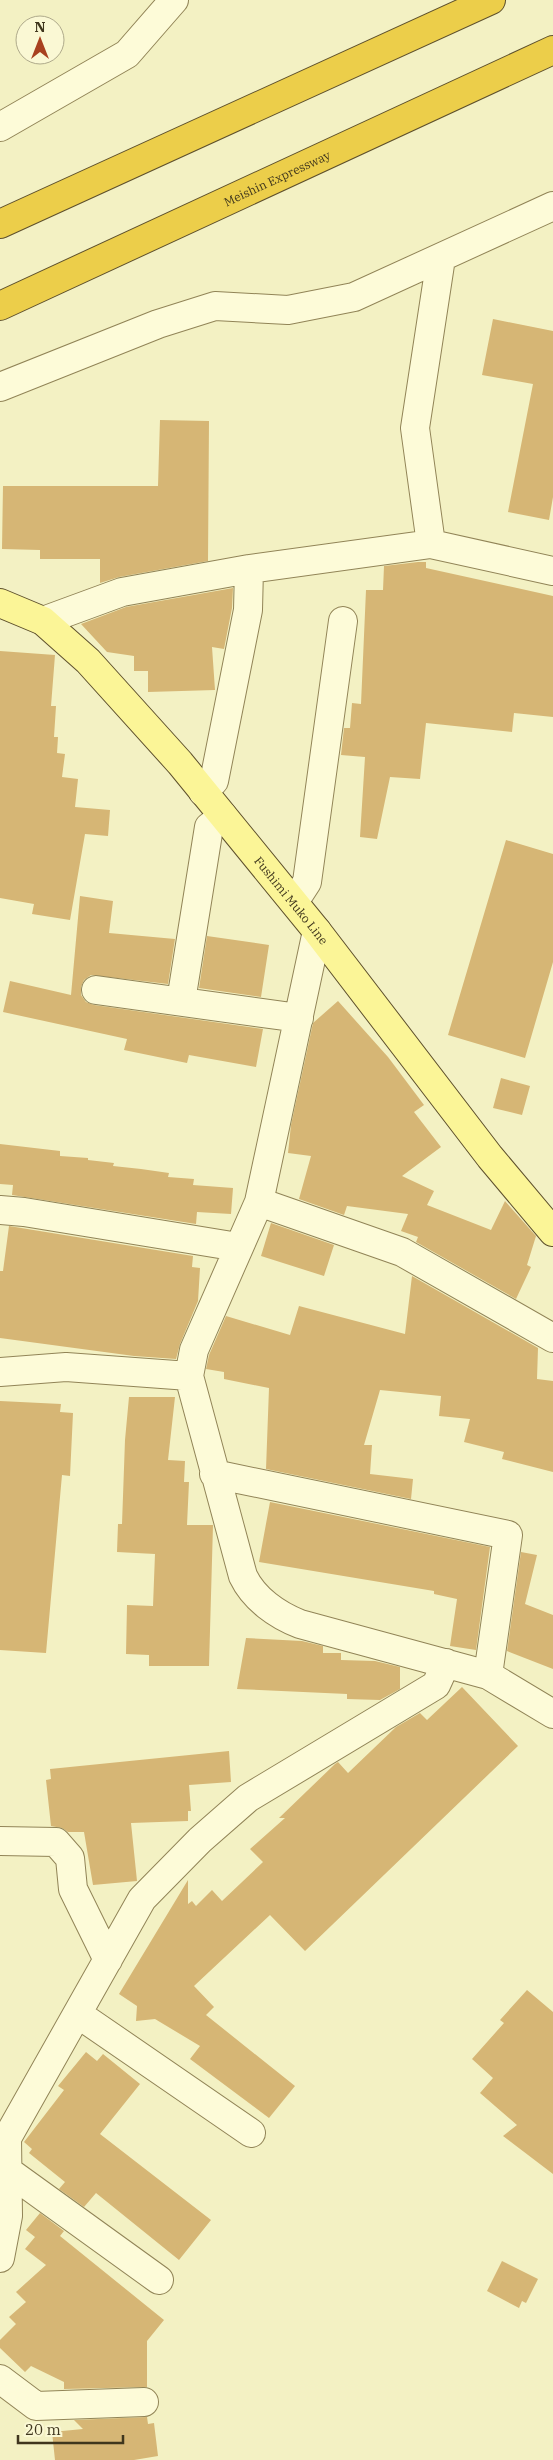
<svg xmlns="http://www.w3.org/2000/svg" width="553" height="2460" viewBox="0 0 553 2460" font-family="'IBM Plex Serif',serif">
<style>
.building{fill:#d6b675}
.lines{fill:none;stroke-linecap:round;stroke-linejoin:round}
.minor-casing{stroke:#918457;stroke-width:30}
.major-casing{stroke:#5e502c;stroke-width:30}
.highway-casing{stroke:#5e502c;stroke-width:30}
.minor{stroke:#fdfbd8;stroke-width:28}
.major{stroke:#fbf597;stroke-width:28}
.highway{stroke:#ecce4a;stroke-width:28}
.labels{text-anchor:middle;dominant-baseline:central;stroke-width:5;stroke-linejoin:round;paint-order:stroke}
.street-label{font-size:12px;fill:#3f361d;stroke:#faf8d4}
</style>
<rect width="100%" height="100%" fill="#f3f1c3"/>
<path class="building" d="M 493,319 L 553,331 L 553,497 L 549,520 L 508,512 L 533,384 L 482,375 Z
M 160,420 L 209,421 L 208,561 L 119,577 L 100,583 L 100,559 L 40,559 L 40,550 L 2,549 L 3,486 L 158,486 Z
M 418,562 L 426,562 L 426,568 L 553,596 L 553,717 L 514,713 L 512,732 L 426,723 L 420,779 L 390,777 L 377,839 L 360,837 L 365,757 L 341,755 L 344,728 L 350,728 L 352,703 L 361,704 L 366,590 L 383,590 L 384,566 Z
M 233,588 L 232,608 L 224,649 L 212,647 L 215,690 L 148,692 L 148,671 L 134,671 L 134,656 L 107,652 L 81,624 L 126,607 Z
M 0,651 L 55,655 L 51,706 L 56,706 L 54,737 L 58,737 L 57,753 L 65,754 L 62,777 L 78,779 L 75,807 L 110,810 L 108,836 L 85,834 L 70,920 L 32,914 L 34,904 L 0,898 Z
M 506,840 L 553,854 L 553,962 L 525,1058 L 448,1035 Z
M 80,896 L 113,901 L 109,933 L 175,939 L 168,984 L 91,975 L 84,980 L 81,987 L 81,995 L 86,1002 L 94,1005 L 263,1029 L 256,1067 L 189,1055 L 187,1063 L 124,1050 L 127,1039 L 3,1012 L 10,981 L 71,995 Z
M 207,936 L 269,945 L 261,997 L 199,988 Z
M 338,1001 L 388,1057 L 424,1105 L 414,1112 L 441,1147 L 402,1176 L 434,1191 L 427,1205 L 491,1230 L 505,1201 L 536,1236 L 527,1265 L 531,1267 L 516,1299 L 416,1242 L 418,1237 L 401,1231 L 408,1214 L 347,1206 L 344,1215 L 299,1199 L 311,1156 L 288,1153 L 291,1125 L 313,1023 Z
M 501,1078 L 530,1086 L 522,1115 L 493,1108 Z
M 0,1144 L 60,1151 L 60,1156 L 88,1158 L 88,1160 L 114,1163 L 113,1166 L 141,1169 L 169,1173 L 168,1177 L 194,1179 L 193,1185 L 233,1188 L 231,1214 L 197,1212 L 196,1224 L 12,1195 L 13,1185 L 0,1184 Z
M 271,1223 L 334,1245 L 324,1276 L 261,1256 Z
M 9,1226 L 193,1256 L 192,1267 L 200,1268 L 198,1301 L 180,1344 L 176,1359 L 134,1356 L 0,1338 L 0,1271 L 3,1271 Z
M 412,1276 L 538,1348 L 537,1379 L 553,1381 L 553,1472 L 502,1459 L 504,1452 L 464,1442 L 470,1419 L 439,1416 L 441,1396 L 380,1390 L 364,1445 L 372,1445 L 370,1474 L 413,1479 L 411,1499 L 266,1469 L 269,1388 L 224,1379 L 224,1372 L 206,1369 L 209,1355 L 226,1316 L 290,1335 L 299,1306 L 405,1334 Z
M 129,1397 L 175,1397 L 168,1460 L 185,1461 L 184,1482 L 189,1482 L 187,1525 L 213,1525 L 209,1666 L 149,1666 L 149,1655 L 126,1654 L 127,1605 L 153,1606 L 155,1554 L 117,1552 L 118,1524 L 122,1524 L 125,1440 Z
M 0,1401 L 61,1404 L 60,1412 L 73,1413 L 70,1476 L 62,1475 L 46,1653 L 0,1650 Z
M 270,1502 L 490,1547 L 476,1650 L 450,1646 L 457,1599 L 434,1594 L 434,1591 L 259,1562 Z
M 521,1552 L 537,1555 L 525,1604 L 553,1615 L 553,1669 L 507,1651 Z
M 246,1638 L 302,1641 L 323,1646 L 323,1653 L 341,1653 L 341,1660 L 375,1661 L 400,1667 L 400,1689 L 380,1700 L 347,1699 L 347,1694 L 237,1689 Z
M 462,1687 L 518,1746 L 305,1951 L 270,1915 L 194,1986 L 214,2007 L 206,2015 L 295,2086 L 269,2118 L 190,2059 L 200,2046 L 155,2019 L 136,2021 L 137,2006 L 119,1994 L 188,1880 L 188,1904 L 192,1901 L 196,1906 L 212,1890 L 222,1901 L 263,1862 L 250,1849 L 285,1818 L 279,1818 L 335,1764 L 338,1762 L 348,1773 L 396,1727 L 420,1713 L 427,1720 Z
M 229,1751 L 231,1782 L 189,1785 L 191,1811 L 188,1811 L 188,1821 L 131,1823 L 137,1881 L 93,1885 L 84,1832 L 68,1832 L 62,1828 L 51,1826 L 46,1780 L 51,1779 L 50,1769 Z
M 527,1990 L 553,2012 L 553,2174 L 503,2136 L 517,2125 L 480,2093 L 493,2078 L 472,2059 L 504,2023 L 500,2020 Z
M 86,2052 L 97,2061 L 103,2054 L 140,2084 L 100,2134 L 211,2220 L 179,2260 L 96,2193 L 84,2207 L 59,2189 L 65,2182 L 29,2153 L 32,2149 L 24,2142 L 64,2090 L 58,2086 Z
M 40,2213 L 64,2231 L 60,2236 L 164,2320 L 147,2341 L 147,2387 L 64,2389 L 64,2382 L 31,2366 L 25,2372 L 0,2348 L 0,2340 L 16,2324 L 9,2317 L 26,2302 L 16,2292 L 46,2265 L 25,2249 L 35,2237 L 26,2230 Z
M 502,2261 L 538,2279 L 526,2303 L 522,2301 L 519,2308 L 487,2291 Z
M 147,2417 L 148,2424 L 154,2423 L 158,2456 L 134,2460 L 55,2460 L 52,2432 L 83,2429 L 74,2420 Z"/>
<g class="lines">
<g class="minor-casing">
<path id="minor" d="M 0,127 L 127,54 L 174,0
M 0,387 L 158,324 L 215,306 L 288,310 L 354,297 L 553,206
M 431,544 L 415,428 L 441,258
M 43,621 L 122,592 L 249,569 L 431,544 L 553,571
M 203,792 L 214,781 L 248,610 L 249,569
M 294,902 L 307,882 L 343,621
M 317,931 L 259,1202 L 194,1350 L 189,1376 L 243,1576 C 254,1599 277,1615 300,1624 L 488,1675 L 553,1714
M 96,990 L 299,1018
M 181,1001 L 209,827 L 223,816
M 259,1202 L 402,1252 L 553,1338
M 0,1210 L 24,1212 L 238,1247
M 0,1372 L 66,1367 L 189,1376
M 214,1474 L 508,1535 L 488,1675
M 0,1841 L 56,1842 L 70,1858 L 73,1889 L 108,1960
M 78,2014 L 251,2133
M 8,2171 L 159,2280
M 0,2258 L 8,2216 L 7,2138 L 142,1899 L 200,1840 L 248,1798 L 436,1685 L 446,1663
M 0,2379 L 36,2406 L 144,2402"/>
</g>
<g class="major-casing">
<g id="major">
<path id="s1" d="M 0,603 L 43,621 L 88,661 L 180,763 L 317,931 L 490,1157 L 553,1232"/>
</g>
</g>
<g class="highway-casing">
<g id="highway">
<path d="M 0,224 L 491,0"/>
<path id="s2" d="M 0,306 L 553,50"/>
</g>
</g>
<use href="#minor" class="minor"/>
<use href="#major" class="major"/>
<use href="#highway" class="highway"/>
</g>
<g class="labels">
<g class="street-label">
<text stroke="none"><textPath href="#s2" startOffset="305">Meishin Expressway</textPath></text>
<text stroke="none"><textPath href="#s1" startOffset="421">Fushimi Muko Line</textPath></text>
</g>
</g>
<g transform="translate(40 40)"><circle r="24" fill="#faf8d4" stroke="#afaa8b"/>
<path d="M0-4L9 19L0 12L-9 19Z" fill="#a8411f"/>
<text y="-8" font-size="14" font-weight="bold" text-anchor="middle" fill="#3f361d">N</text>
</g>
<path d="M18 2435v8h105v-8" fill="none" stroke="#3f361d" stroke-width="2.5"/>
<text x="25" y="2435" font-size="15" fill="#3f361d" stroke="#faf8d4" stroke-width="4" paint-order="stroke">20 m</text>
</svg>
